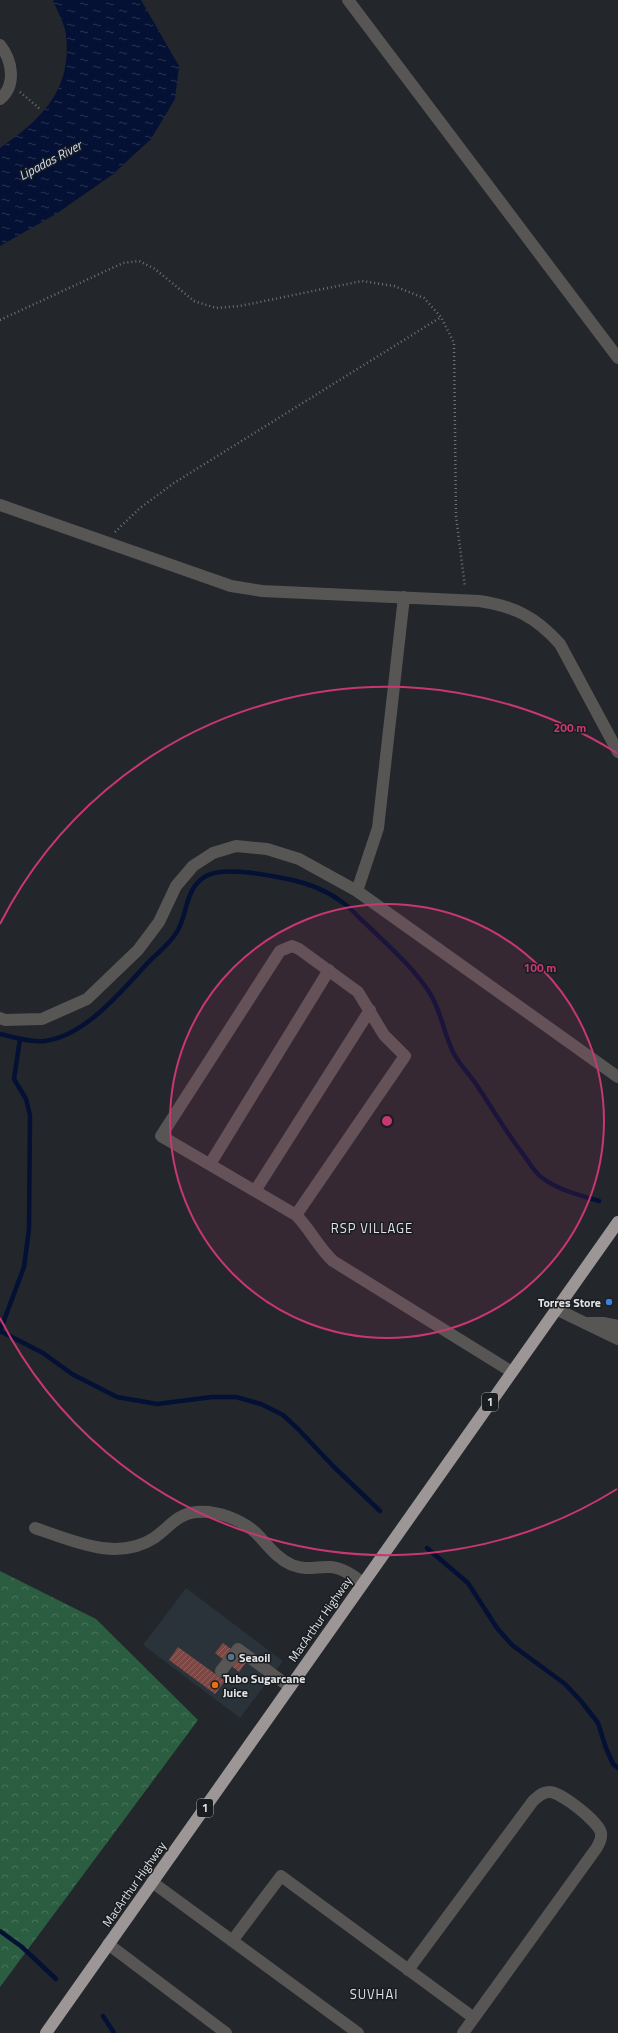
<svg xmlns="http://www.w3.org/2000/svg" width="618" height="2033" viewBox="0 0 618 2033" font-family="'Titillium Web',sans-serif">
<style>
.built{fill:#2a323a}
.forest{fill:url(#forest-crowns)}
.water{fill:url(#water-ripples)}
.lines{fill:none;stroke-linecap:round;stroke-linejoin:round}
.stream{stroke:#041135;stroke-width:4.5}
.building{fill:url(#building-hatch)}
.path{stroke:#6f7276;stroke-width:2.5;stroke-dasharray:1 3;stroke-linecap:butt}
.minor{stroke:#585555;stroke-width:12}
.highway{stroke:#9d9696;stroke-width:12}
.ring{fill:none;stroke:#c73770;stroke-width:2}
.shop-dot{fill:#3f7fe0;stroke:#191d20;stroke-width:1.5}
.service-dot{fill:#5c6f8a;stroke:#191d20;stroke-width:1.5}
.food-dot{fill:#e8710a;stroke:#191d20;stroke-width:1.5}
.labels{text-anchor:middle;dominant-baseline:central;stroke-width:3;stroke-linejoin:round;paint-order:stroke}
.shield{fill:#191d20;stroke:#a6a8ab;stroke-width:1}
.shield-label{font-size:11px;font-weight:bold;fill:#e2e4e7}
.poi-label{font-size:12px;font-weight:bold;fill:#e2e4e7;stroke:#191d20;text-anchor:start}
.street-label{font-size:12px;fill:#e2e4e7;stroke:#191d20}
.water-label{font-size:13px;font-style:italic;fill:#ceddf9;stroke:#191d20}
.neighbourhood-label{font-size:13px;letter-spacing:1px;fill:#e2e4e7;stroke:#191d20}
.centre{fill:#c73770;stroke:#191d20;stroke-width:2}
.ring-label{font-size:12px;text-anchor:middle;font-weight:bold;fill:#c73770;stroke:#191d20;stroke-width:3;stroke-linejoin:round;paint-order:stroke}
</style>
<defs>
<pattern id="forest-crowns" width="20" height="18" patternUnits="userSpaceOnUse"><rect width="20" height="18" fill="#2b5d40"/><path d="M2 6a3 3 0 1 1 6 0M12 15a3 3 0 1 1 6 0" fill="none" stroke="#49745c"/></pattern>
<pattern id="water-ripples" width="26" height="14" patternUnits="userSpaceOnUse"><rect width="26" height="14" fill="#041135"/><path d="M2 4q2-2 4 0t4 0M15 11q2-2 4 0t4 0" fill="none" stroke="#283452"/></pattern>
<pattern id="building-hatch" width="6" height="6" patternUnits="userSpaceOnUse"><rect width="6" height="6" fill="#7d4744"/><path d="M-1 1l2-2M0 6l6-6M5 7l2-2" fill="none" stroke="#8f615f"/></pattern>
</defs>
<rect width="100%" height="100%" fill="#23262a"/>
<path class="built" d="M 186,1588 L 283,1661 L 240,1718 L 143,1645 Z"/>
<path class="forest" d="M 0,1571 L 96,1619 L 198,1720 L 0,1987 Z"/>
<path class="water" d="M 53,0 L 141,0 L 179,66 L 175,99 L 151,139 L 112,175 L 56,214 L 0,246 L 0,148 C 42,119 72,90 66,35 C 65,24 57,11 53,0 Z"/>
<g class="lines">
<path class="stream" d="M 0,1034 C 14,1037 31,1043 45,1041 C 84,1036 119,994 144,967 C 155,954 170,945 178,930 C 188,912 185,888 206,876 C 223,866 268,875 288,879 C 307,883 326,890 342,902 C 351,908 358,917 366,924 C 389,946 415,969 431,995 C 442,1014 444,1035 454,1054 C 460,1065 469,1074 476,1084 C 492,1108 506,1132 523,1154 C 528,1161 534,1171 541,1177 C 558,1190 579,1195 599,1201
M 0,1331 L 43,1353 L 72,1374 L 117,1397 L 157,1404 L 212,1397 L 236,1397 L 261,1404 L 283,1415 L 298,1429 L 333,1466 L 380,1511
M 0,1331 L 24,1267 L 29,1229 L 30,1115 L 26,1099 L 14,1079 L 20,1039
M 427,1548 L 468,1583 L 497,1628 L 512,1645 L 565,1684 L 581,1701 L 598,1723 L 606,1748 L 613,1764 L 618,1768
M 0,1931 L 22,1947 L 56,1979
M 103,2016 L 114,2033"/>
</g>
<path class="building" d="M 223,1643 L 247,1661 L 239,1672 L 215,1653 Z
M 178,1647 L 225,1681 L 215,1694 L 169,1660 Z"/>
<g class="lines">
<path class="path" d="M 20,92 L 40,109
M 0,320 L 123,263 L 139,261 L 155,269 L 194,301 L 216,308 L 240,306 L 362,281 L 394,286 L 424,298 L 441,317 L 454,343 L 456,516 L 465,587
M 115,532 L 140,508 L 174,483 L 441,317"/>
<path class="minor" d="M 348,0 L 618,358
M 0,45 C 12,60 17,85 0,99
M 0,505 L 231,586 L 262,591 L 479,601 C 514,606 536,617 560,644 L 618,752
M 357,891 L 378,828 L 404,597
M 0,1018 L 5,1020 L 42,1019 L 87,999 L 138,950 L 159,922 L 176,886 L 193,866 L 213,853 L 236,846 L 267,849 L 299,859 L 357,891 L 618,1077
M 210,1164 L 329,970
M 255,1191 L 370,1010
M 296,1215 L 405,1056 L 384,1035 L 358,992 L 299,949 L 292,946 L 280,951 L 161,1136 L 296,1215 C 310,1229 318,1247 333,1261 L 512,1372
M 556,1309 L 618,1339
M 588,1323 L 604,1323 L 618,1326
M 35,1528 C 73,1541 117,1562 154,1538 C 170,1527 176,1514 197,1512 C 217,1510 242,1520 256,1533 C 268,1545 276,1558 292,1565 C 308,1571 316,1566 331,1567 C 343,1568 354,1576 363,1583
M 221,1671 L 238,1649 L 290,1687
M 152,1882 L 358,2033
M 232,1941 L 281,1876 L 474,2018
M 108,1944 L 226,2033
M 408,1970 L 533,1801 C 538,1797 542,1792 549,1792 C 560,1791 599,1822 601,1833 C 602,1840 597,1848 593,1853 L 463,2033"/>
<path class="highway" d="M 46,2033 L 618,1222"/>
</g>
<circle cx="387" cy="1121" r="217" fill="#c73770" fill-opacity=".12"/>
<g class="ring">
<circle cx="387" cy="1121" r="217"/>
<path d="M617 1489A434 434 0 0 1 0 1318M0 924A434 434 0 0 1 617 753"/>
</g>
<circle class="shop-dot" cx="609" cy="1302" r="4"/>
<circle class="service-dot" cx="231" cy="1657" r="4"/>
<circle class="food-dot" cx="215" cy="1685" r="4"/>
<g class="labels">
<g class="shield">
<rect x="482" y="1393" width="16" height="18" rx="3"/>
<rect x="197" y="1799" width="16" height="18" rx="3"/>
</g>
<g class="shield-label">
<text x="490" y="1402">1</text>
<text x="205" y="1808">1</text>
</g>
<g class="poi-label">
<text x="601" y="1302" text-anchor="end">Torres Store</text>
<text x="239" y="1657">Seaoil</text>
<text x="223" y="1678">Tubo Sugarcane<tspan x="223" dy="14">Juice</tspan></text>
</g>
<g class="street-label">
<text transform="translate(320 1619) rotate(-55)">MacArthur Highway</text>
<text transform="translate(134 1884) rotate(-55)">MacArthur Highway</text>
</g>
<g class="water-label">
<text transform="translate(50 160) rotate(-28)">Lipadas River</text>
</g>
<g class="neighbourhood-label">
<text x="372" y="1228">RSP VILLAGE</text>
<text x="374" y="1994">SUVHAI</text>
</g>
</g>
<circle cx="387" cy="1121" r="6" class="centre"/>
<g class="ring-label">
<text x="570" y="732">200 m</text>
<text x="540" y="972">100 m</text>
</g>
</svg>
